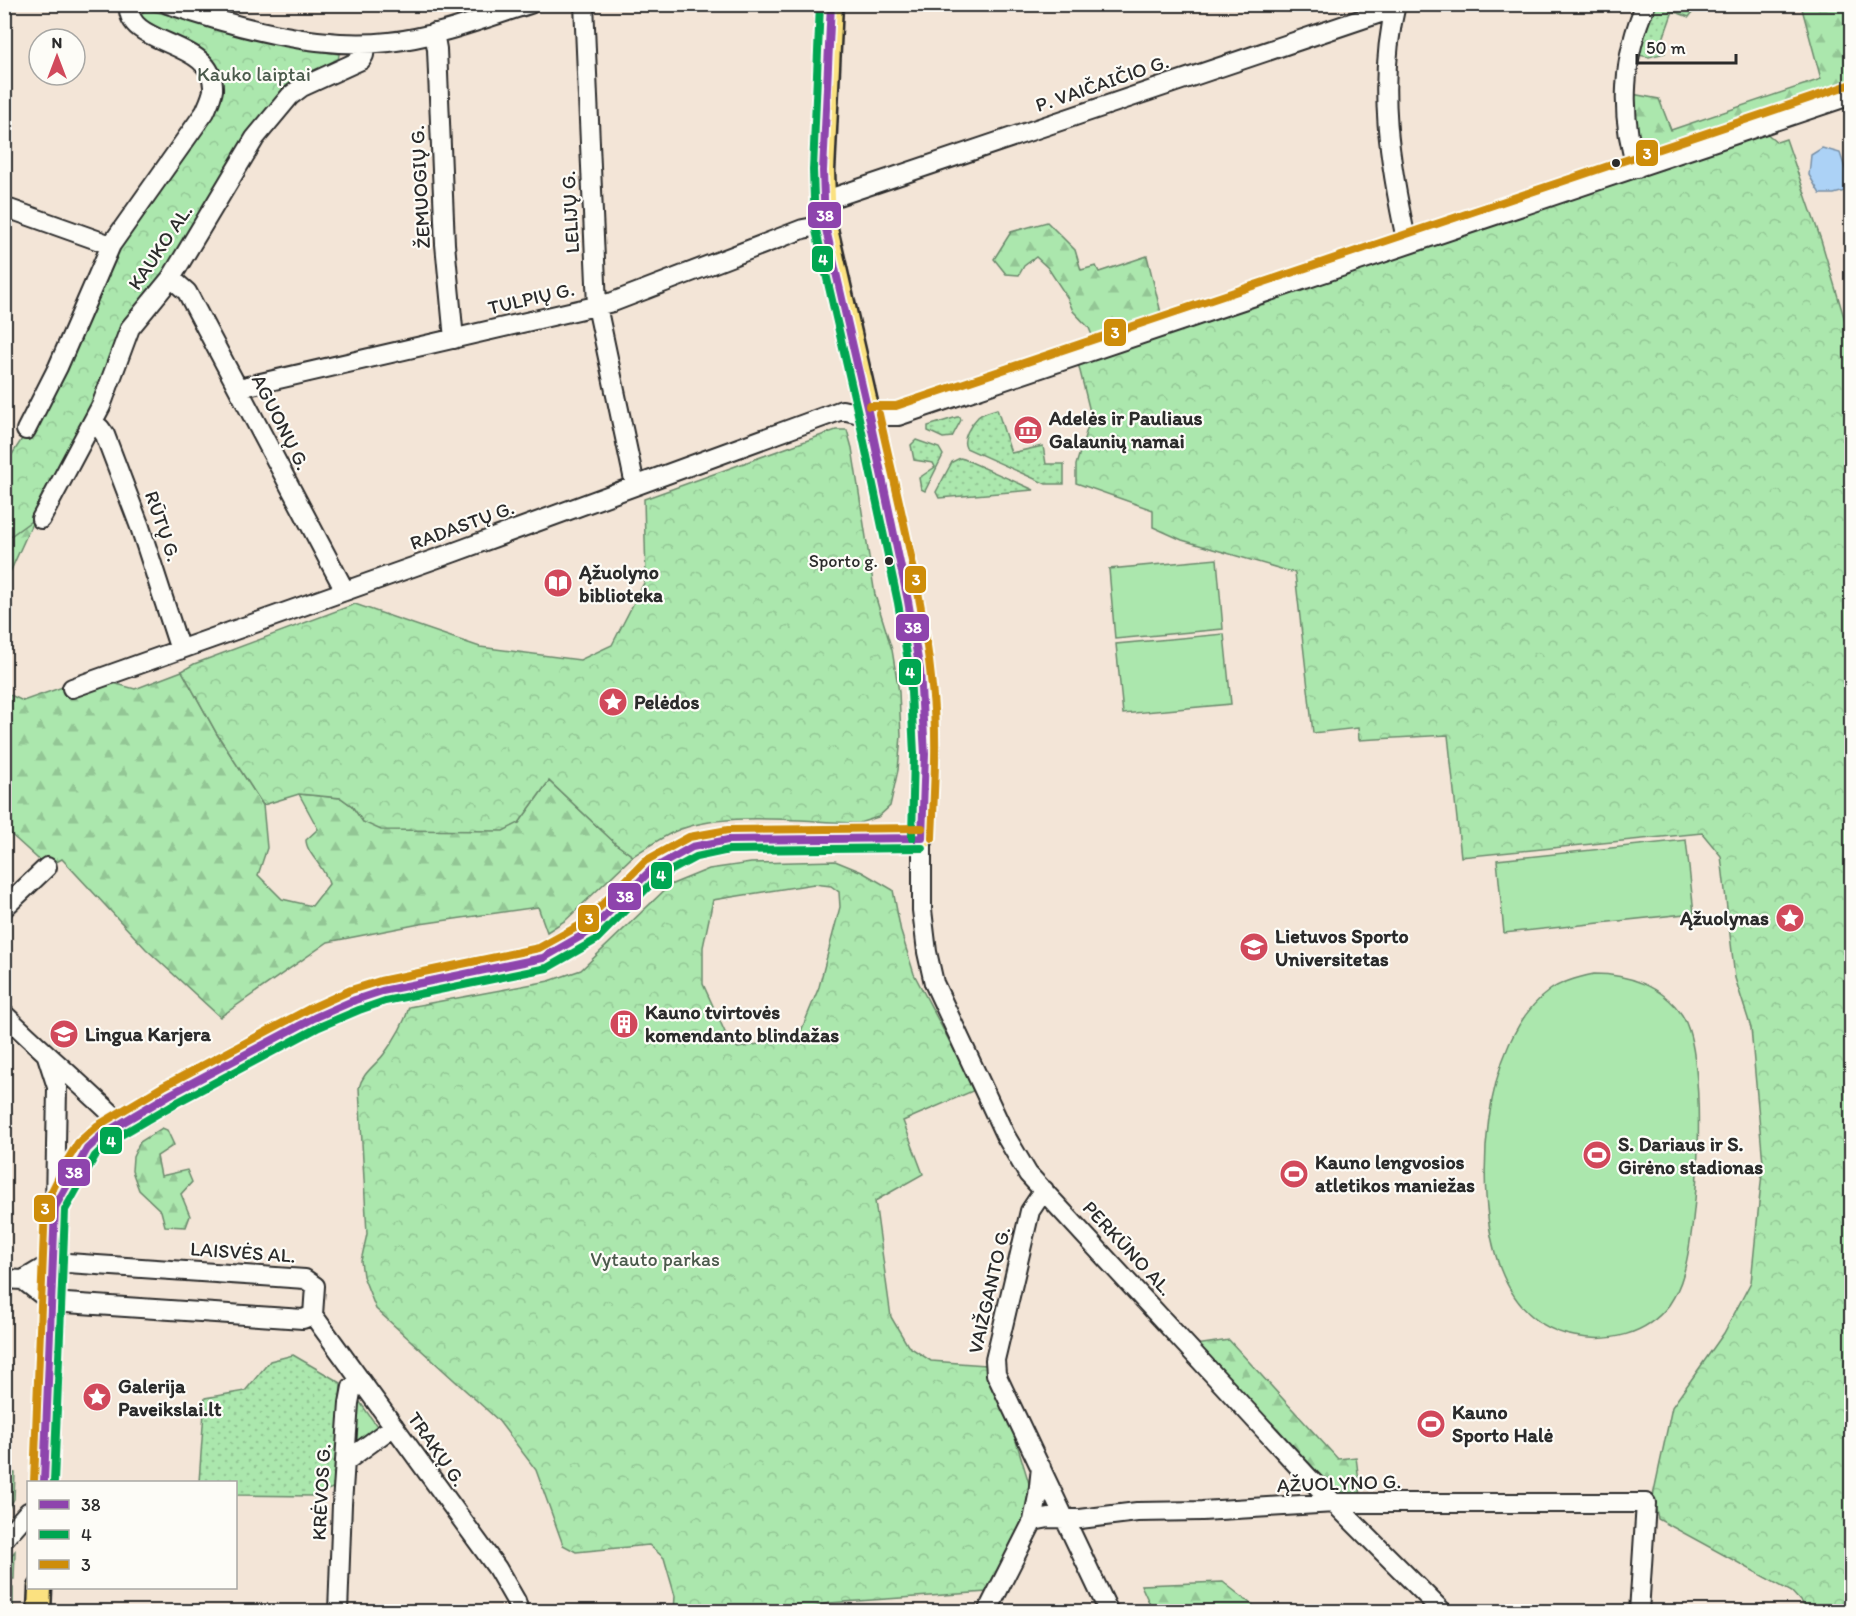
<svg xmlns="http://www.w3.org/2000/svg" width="1856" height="1616" viewBox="0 0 1856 1616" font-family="Itim,sans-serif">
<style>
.grass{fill:url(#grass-dots);stroke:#6b896c;stroke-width:1.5}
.forest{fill:url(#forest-firs);stroke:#6b896c;stroke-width:1.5}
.park{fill:url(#park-crowns);stroke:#6b896c;stroke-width:1.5;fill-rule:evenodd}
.garden{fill:#abe7ad;stroke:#6b896c;stroke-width:1.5}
.water{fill:#acd2f6;stroke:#788fa5;stroke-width:1.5}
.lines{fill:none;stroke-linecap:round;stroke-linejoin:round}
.minor-casing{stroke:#2b2b2b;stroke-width:22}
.major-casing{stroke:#2b2b2b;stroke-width:27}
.minor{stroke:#fdfcf7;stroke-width:18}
.major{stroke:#fbe180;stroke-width:22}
.bus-1-casing{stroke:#fdfcf7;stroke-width:12}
.bus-2-casing{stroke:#fdfcf7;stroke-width:12}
.bus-3-casing{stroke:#fdfcf7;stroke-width:12}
.bus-1{stroke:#8e44ad;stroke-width:8}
.bus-2{stroke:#00a651;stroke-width:8}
.bus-3{stroke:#ce8d09;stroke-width:8}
.bus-dot{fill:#2b2b2b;stroke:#fdfcf7;stroke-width:2}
.labels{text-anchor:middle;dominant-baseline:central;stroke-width:4.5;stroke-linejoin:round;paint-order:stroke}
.bus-label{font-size:18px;fill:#2b2b2b;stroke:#fdfcf7;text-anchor:end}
.park-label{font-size:20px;fill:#4b5a4c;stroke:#fdfcf7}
.street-label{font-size:20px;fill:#2b2b2b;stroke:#fdfcf7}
.poi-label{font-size:20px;font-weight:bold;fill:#2b2b2b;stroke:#fdfcf7;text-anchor:start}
.line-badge{stroke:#fdfcf7;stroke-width:2}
.badge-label{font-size:16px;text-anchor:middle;font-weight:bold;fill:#fff}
</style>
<defs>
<pattern id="grass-dots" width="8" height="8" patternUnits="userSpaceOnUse" patternTransform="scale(1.5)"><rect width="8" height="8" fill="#abe7ad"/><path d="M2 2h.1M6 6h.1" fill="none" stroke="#93c695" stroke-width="1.8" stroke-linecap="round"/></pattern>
<pattern id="forest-firs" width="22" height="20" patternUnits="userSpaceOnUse" patternTransform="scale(1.5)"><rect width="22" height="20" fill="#abe7ad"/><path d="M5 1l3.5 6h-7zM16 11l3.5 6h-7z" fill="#93c695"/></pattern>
<pattern id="park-crowns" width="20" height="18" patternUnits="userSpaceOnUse" patternTransform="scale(1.5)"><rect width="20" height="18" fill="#abe7ad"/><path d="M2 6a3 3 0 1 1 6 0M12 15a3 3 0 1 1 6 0" fill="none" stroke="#93c695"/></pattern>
</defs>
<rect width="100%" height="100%" fill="#f3e5d7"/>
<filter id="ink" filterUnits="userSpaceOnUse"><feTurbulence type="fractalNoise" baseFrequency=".0167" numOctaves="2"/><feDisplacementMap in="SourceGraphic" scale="12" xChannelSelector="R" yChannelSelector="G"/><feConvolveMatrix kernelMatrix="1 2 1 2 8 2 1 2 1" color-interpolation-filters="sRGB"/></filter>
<g filter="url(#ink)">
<path class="grass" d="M 1652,5 L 1698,5 L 1689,17 L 1673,11 L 1663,39 L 1665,53 L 1649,57 L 1638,55 Z
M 997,409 L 1011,453 L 1043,446 L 1046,464 L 1064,464 L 1064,484 L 1046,484 L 966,448 C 961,439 971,424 978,417 C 982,413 991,411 997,409 Z
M 957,417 L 960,417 L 961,420 L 952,437 L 943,438 L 928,431 L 928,426 Z
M 916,440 L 939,448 L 943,455 L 925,491 L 921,489 L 919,478 L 935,467 L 933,463 L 914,460 L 911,445 Z
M 960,458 L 964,459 L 1034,490 L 939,498 L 936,492 L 952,462 Z
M 293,1355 L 341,1383 L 335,1487 L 313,1496 L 236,1495 L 236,1482 L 199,1482 L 205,1398 L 245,1391 L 270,1361 Z
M 5,1473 L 15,1473 L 14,1499 L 5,1514 Z
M 15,1551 L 14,1579 L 6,1579 L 6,1588 L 13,1588 L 13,1611 L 5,1611 L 5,1562 Z"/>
<path class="forest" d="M 1801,5 L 1851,5 L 1851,84 L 1640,154 L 1632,94 L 1659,99 L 1671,130 L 1821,79 Z
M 1047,222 L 1075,250 L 1081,270 L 1096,266 L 1099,272 L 1147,256 L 1162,317 L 1094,340 L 1089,328 L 1073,311 L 1067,297 L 1048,268 L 1036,257 L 1024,266 L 1019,275 L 1006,274 L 994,259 L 1011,232 Z
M 5,467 L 34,519 L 11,570 L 5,578 Z
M 182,671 L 217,734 L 263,805 L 267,848 L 258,875 L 282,899 L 312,906 L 329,884 C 325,867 306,853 306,840 L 318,829 L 299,794 L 341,798 L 352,806 L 363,822 L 519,823 L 549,781 L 616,844 L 633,856 L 566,920 L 547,932 L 538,907 L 420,924 L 328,942 L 220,1017 L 146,949 L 62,859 L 47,867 L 5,829 L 4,692 L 23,701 L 91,677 L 135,689 Z
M 162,1128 L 167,1130 L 174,1145 L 157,1156 L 161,1176 L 187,1170 L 192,1182 L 181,1194 L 190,1216 L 186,1227 L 165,1226 L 161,1211 L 139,1190 L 132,1171 L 133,1157 L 140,1142 Z
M 1229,1340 L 1338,1459 L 1356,1457 L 1361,1497 L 1337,1499 L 1196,1345 Z
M 1223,1582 L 1260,1611 L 1153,1611 L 1141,1585 Z"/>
<path class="park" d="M 146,9 L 279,45 L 339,54 L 338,62 L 280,98 L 95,403 L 48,484 L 34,519 L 5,540 L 4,467 L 47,400 L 118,243 L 209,114 L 217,70 L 214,63 L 204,54 L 150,27 L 142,20 L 141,14 Z
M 1765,132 L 1777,142 L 1786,139 L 1821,240 L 1852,344 L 1851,1611 L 1809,1611 L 1792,1592 L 1658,1519 L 1653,1496 L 1672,1407 L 1724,1333 L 1751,1282 L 1763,1163 L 1751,1028 L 1735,978 L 1721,856 L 1702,833 L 1461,857 L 1448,735 L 1359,740 L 1358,728 L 1313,733 L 1295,573 L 1182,540 L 1153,527 L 1153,510 L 1076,483 L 1076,465 L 1091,416 L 1078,363 Z
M 836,430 L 847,430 L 852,448 L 875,595 L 892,650 L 899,692 L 901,736 L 898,770 L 890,806 L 878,817 L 859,823 C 809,822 728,811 681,829 C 664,835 648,847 633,856 L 616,844 L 549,781 L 519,823 L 503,831 L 381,830 L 363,822 L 352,806 L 341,798 L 299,794 L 263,805 L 217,734 L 182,671 L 194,664 L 355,604 L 480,647 L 580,660 L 612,645 L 646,579 L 644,499 Z
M 835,861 L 862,872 L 893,890 L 901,932 L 914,974 L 975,1090 L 903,1121 L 923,1174 L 875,1201 L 891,1317 L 908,1346 L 931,1361 L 986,1365 L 1005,1405 L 1032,1493 L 1023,1521 L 987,1592 L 829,1603 L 802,1611 L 674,1611 L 675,1596 L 664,1558 L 649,1545 L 576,1552 L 563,1545 L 536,1470 L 498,1420 L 376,1309 L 363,1276 L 361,1261 L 367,1234 L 359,1088 C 362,1073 376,1065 384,1054 C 395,1039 404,1025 409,1007 L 549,981 L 581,970 L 670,885 L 709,869 L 751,863 ZM 814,884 L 831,886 L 839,892 L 840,907 L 819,987 L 799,1036 L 738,1048 L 729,1041 L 703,984 L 703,947 L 713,900 Z
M 357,1398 L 379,1429 L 354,1447 Z"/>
<path class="garden" d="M 1217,559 L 1223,629 L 1115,639 L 1109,569 Z
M 1224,634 L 1231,704 L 1123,714 L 1116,644 Z
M 1686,840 L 1694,913 L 1504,933 L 1497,860 Z
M 1594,974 C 1627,974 1663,986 1682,1015 C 1709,1057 1698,1226 1683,1275 C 1680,1286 1675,1296 1669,1305 C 1646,1335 1609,1343 1574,1336 C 1536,1329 1513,1302 1500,1268 C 1472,1195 1481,1040 1550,990 C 1563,981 1579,977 1594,974 Z"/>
<path class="water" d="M 1822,148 L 1840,153 L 1849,180 L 1845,191 L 1834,194 L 1820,194 L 1809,175 L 1811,155 Z"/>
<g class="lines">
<g class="minor-casing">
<path id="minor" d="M 168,4 C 235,27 318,50 389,42 C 437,37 484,18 530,4
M 584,4 L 597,306 L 635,485
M 1396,4 C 1376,85 1390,165 1407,244
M 434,33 L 437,49 L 445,244 L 454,339
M 1637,168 C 1619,115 1623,55 1646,4
M 823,201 L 1395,8
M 4,207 L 111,245
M 171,278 L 187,292 L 345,591
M 239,388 L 613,302 L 803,229 L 825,225
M 93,423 L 100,428 L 105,435 L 140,527 L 180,650
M 26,430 L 58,367 L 111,245 L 205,112 C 208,105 212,97 213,90 C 216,38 124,48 129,4
M 41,519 L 101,406 L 130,328 L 171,278 L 255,138 L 290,96 L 302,87 L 361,60 L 364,55 L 365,44
M 72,688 L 452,553 L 842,410 L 869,416 L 898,416 L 1852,95
M 922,838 L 922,910 L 927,952 L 934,983 L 1005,1135 L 1028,1174 L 1308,1477 L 1443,1612
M 4,908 L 47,867
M 4,1014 C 42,1051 82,1085 120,1122
M 47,1056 L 57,1087 L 55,1206
M 1044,1190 L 1030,1211 L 995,1360 L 996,1374 L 1109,1612
M 4,1279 L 23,1280 L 51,1302 L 303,1319 L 313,1315
M 23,1280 L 53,1262 L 305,1279 L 315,1286 L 313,1315
M 313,1315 L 497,1568 L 516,1601 L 519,1612
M 345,1462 L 394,1426
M 1033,1521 L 1049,1518 L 1080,1519 L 1137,1512 L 1202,1511 L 1335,1503 L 1646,1503 L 1639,1612
M 4,1539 L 28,1512
M 338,1612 L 342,1504 L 349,1403 L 352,1387 L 361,1381
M 987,1612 L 1033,1521 L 1038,1496 L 1041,1467"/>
</g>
<g class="major-casing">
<path id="major" d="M 44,1482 L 55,1207 L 76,1166 L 87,1149 L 103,1134 L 169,1095 L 314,1018 L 355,1000 L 382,991 L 543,958 L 590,931 L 651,870 L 692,847 L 728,840 L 922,838 L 925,754 L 920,671 L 908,601 L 869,416 L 825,225 L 823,171 L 831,4
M 39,1612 L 40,1588"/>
</g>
<use href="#minor" class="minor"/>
<use href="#major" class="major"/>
<g class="bus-1-casing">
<path id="bus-1" d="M 831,4 L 823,171 L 825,225 L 869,416 L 908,601 L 920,671 L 925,754 L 922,838
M 44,1482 L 55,1207 L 87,1149 L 103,1134 L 169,1095 L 314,1018 L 355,1000 L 382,991 L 543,958 L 590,931 L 651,870 L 692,847 L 728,840 L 922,838"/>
</g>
<g class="bus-2-casing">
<path id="bus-2" d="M 820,4 L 813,170 L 815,226 L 859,418 L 898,603 L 910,672 L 914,754 L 912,838
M 54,1482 L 65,1210 L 95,1156 L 109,1142 L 174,1104 L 319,1027 L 359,1010 L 385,1001 L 547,968 L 596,940 L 657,878 L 696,857 L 729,850 L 922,848"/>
</g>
<g class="bus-3-casing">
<path id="bus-3" d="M 869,406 L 896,406 L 1849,85
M 879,414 C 899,504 923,595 932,687 C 938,738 934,788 932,838
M 34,1482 L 45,1205 L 67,1161 L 78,1143 L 97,1126 L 164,1086 L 309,1009 L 351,990 L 380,981 L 539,948 L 584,923 L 645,861 L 689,837 L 728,830 L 922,828"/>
</g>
<use href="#bus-1" class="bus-1"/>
<use href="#bus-2" class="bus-2"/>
<use href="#bus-3" class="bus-3"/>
</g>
</g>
<defs>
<g id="museum-disc" transform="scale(1.5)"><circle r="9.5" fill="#d1495b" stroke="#fdfcf7"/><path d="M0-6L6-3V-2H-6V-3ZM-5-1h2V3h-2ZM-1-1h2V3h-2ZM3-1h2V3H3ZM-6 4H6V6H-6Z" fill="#fff"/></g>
<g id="library-disc" transform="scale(1.5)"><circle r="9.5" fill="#d1495b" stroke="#fdfcf7"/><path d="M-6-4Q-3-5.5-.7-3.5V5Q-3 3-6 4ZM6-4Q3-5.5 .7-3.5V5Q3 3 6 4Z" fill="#fff"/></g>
<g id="sight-disc" transform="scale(1.5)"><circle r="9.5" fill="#d1495b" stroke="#fdfcf7"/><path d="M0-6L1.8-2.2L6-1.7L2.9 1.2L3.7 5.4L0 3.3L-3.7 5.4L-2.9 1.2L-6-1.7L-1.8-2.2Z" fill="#fff"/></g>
<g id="university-disc" transform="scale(1.5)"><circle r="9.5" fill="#d1495b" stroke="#fdfcf7"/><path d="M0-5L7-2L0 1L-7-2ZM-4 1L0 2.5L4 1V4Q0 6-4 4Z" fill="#fff"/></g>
<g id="building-disc" transform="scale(1.5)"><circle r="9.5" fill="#d1495b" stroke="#fdfcf7"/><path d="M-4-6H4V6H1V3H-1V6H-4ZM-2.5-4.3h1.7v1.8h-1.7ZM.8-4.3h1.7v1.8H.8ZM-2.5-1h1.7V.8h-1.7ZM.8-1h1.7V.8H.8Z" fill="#fff"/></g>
<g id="school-disc" transform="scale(1.5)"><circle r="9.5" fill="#d1495b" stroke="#fdfcf7"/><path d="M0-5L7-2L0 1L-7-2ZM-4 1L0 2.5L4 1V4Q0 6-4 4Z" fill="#fff"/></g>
<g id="stadium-disc" transform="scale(1.5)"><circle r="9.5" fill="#d1495b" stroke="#fdfcf7"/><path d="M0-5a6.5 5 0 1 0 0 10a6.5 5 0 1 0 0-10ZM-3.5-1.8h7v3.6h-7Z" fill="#fff"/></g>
</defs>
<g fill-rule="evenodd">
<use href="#museum-disc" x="1028" y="430"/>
<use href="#library-disc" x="558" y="583"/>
<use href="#sight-disc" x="613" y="702"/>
<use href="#sight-disc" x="1790" y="918"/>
<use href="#university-disc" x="1254" y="947"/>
<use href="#building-disc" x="624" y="1024"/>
<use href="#school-disc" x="64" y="1034"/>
<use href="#stadium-disc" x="1597" y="1155"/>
<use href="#stadium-disc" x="1294" y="1174"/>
<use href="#sight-disc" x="97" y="1397"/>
<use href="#stadium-disc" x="1431" y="1424"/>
</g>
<g class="bus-dot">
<circle cx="1616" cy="163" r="5"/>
<circle cx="889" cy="561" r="5"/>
</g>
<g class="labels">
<g class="bus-label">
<text x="878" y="561">Sporto g.</text>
</g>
<g class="park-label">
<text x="254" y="74">Kauko laiptai</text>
<text x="655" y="1259">Vytauto parkas</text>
</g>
<g class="street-label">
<text transform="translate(1102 83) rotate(-19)">P. VAIČAIČIO G.</text>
<text transform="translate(420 187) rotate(-93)">ŽEMUOGIŲ G.</text>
<text transform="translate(570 212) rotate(-93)">LELIJŲ G.</text>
<text transform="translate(160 247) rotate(-56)">KAUKO AL.</text>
<text transform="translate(531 298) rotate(-13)">TULPIŲ G.</text>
<text transform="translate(281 422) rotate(63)">AGUONŲ G.</text>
<text transform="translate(462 525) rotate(-20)">RADASTŲ G.</text>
<text transform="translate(163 526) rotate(71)">RŪTŲ G.</text>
<text transform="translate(1128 1248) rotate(47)">PERKŪNO AL.</text>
<text transform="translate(243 1252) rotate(4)">LAISVĖS AL.</text>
<text transform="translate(989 1290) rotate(-77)">VAIŽGANTO G.</text>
<text transform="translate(437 1449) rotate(55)">TRAKŲ G.</text>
<text transform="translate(1339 1483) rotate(-2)">ĄŽUOLYNO G.</text>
<text transform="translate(321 1492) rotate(-87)">KRĖVOS G.</text>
</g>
<g class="poi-label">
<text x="1049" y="418">Adelės ir Pauliaus<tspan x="1049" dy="23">Galaunių namai</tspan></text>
<text x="579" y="572">Ąžuolyno<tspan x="579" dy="23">biblioteka</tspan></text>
<text x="634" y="702">Pelėdos</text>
<text x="1769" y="918" text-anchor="end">Ąžuolynas</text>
<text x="1275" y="936">Lietuvos Sporto<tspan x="1275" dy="23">Universitetas</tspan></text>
<text x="645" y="1012">Kauno tvirtovės<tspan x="645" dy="23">komendanto blindažas</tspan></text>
<text x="85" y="1034">Lingua Karjera</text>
<text x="1618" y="1144">S. Dariaus ir S.<tspan x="1618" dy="23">Girėno stadionas</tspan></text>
<text x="1315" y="1162">Kauno lengvosios<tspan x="1315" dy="23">atletikos maniežas</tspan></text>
<text x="118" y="1386">Galerija<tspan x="118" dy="23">Paveikslai.lt</tspan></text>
<text x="1452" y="1412">Kauno<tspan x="1452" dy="23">Sporto Halė</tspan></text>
</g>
</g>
<g class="line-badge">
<rect x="1635" y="139" width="24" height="28" rx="6" fill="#ce8d09"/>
<rect x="807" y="201" width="35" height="28" rx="6" fill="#8e44ad"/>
<rect x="811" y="245" width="23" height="28" rx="6" fill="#00a651"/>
<rect x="1103" y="318" width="24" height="29" rx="6" fill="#ce8d09"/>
<rect x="904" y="565" width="23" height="29" rx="6" fill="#ce8d09"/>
<rect x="895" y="613" width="35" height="29" rx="6" fill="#8e44ad"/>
<rect x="898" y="658" width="24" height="28" rx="6" fill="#00a651"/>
<rect x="650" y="861" width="23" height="29" rx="6" fill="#00a651"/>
<rect x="607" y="882" width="35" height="29" rx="6" fill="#8e44ad"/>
<rect x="577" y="904" width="23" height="29" rx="6" fill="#ce8d09"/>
<rect x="99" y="1126" width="24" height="29" rx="6" fill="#00a651"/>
<rect x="57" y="1158" width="34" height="29" rx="6" fill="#8e44ad"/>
<rect x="33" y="1194" width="23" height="29" rx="6" fill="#ce8d09"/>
</g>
<g class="badge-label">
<text x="1647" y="159">3</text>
<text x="825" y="221">38</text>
<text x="823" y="265">4</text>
<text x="1115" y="338">3</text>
<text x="916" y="585">3</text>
<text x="913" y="633">38</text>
<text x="910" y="678">4</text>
<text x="661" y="881">4</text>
<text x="625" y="902">38</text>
<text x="589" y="924">3</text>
<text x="111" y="1147">4</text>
<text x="74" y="1178">38</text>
<text x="45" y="1214">3</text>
</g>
<rect width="1856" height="1616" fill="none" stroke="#fdfcf7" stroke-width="24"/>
<rect x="12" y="12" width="1832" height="1592" fill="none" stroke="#2b2b2b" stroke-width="2" filter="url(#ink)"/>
<rect x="27" y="1481" width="210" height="108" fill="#fdfcf7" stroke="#a9a8a5" stroke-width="1.5"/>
<rect x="39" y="1500" width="30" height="9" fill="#8e44ad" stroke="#a9a8a5" stroke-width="1.5"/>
<text x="81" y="1511" font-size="18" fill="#2b2b2b">38</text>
<rect x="39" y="1530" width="30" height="9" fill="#00a651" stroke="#a9a8a5" stroke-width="1.5"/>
<text x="81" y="1541" font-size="18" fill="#2b2b2b">4</text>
<rect x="39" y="1560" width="30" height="9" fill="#ce8d09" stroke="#a9a8a5" stroke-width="1.5"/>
<text x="81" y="1571" font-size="18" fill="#2b2b2b">3</text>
<g transform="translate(57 57)"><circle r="28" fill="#fdfcf7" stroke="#a9a8a5" stroke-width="1.5"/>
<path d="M0-4.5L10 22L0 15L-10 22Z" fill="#d1495b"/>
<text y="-9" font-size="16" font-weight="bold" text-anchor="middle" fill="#2b2b2b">N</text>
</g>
<path d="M1637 54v9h99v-9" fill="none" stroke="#2b2b2b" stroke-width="3"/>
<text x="1646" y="54" font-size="18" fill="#2b2b2b" stroke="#fdfcf7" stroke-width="4.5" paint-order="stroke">50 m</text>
</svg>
